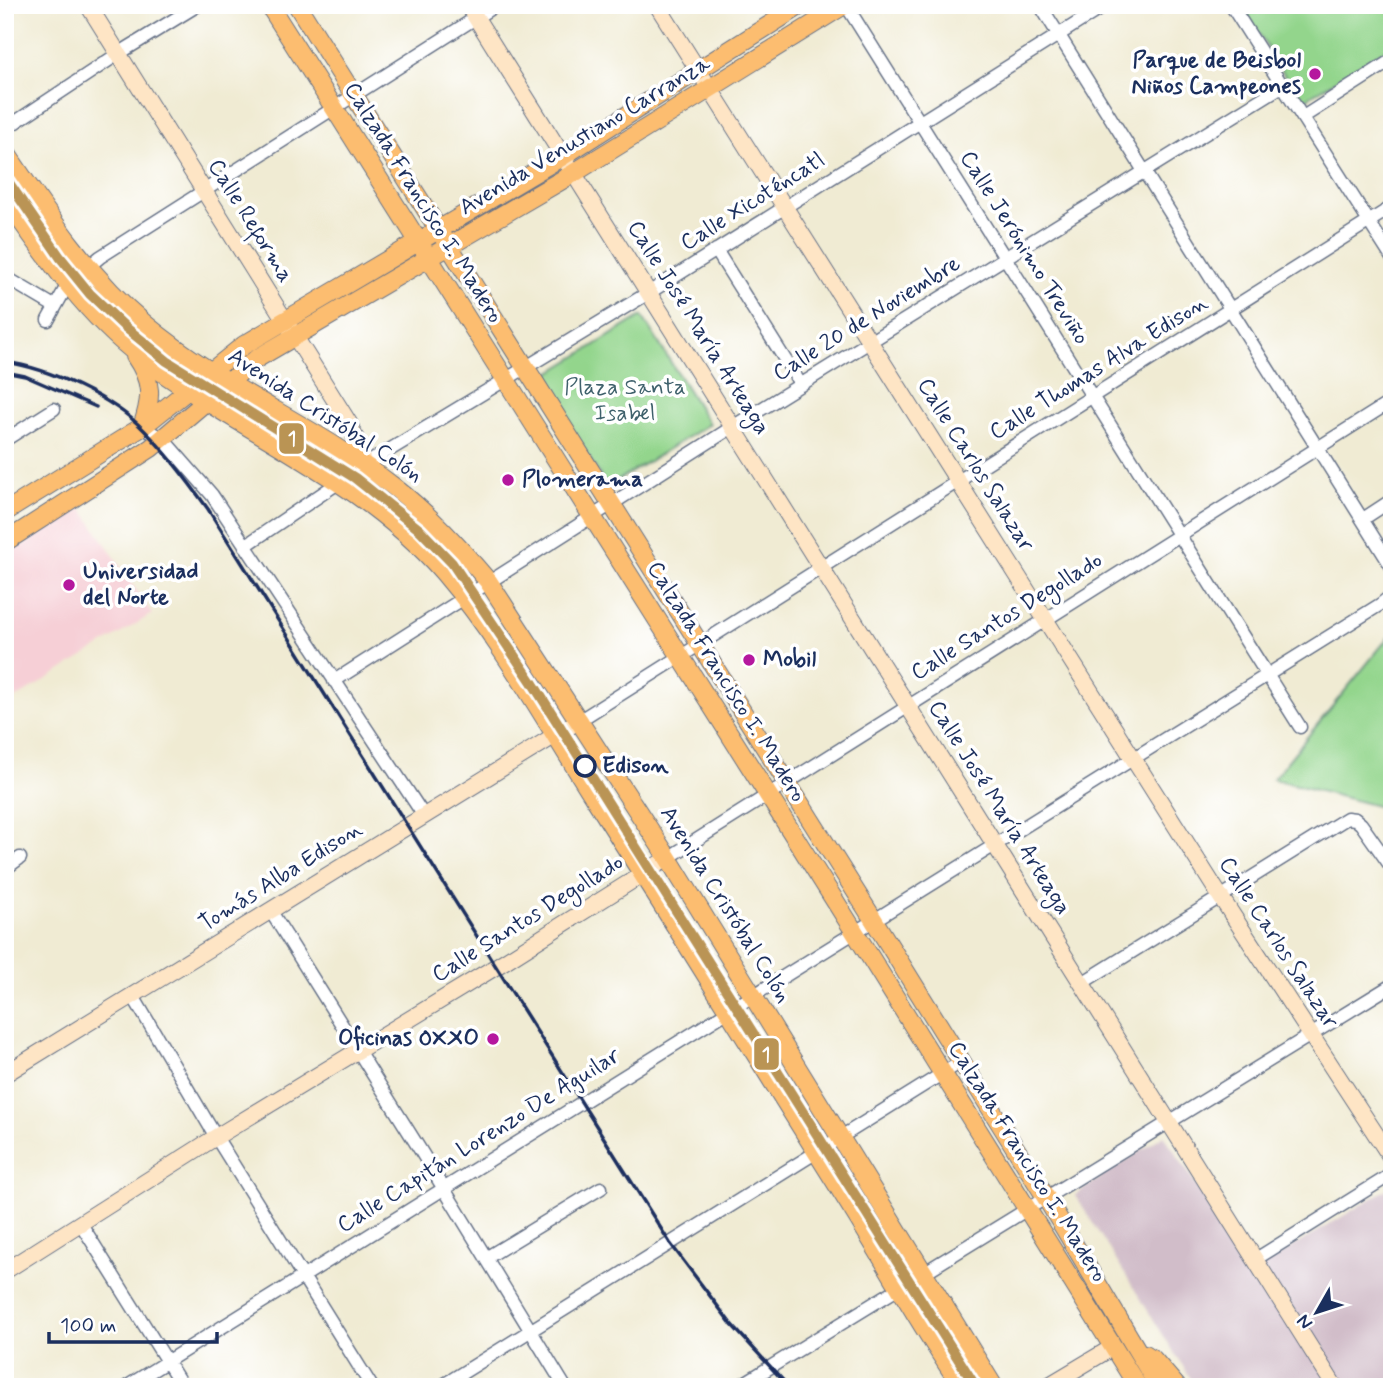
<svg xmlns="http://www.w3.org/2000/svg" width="1397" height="1392" viewBox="0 0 1397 1392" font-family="Mynerve,sans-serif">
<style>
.built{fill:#f6cfd6}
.industrial{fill:#d1bdc9}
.green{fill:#93d58c;stroke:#578275;stroke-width:2}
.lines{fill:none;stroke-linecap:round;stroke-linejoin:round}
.street-casing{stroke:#667187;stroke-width:15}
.secondary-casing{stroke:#667187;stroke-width:18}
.primary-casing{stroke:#667187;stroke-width:20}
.street{stroke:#fff;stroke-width:12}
.secondary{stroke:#fee5c5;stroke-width:16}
.primary{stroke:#fcbd6f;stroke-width:18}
.rail{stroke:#1b2f5e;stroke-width:3.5}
.metro-1-casing{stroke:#fff;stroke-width:16}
.metro-1{stroke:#ba9454;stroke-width:10}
.poi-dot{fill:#b5179e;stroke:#fff;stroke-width:2.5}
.stop-dot{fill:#fff;stroke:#1b2f5e;stroke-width:3.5}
.labels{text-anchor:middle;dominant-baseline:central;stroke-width:7;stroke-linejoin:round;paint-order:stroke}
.poi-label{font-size:23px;font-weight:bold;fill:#1b2f5e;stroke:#fff;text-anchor:start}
.street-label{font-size:23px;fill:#1b2f5e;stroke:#fff}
.park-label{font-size:23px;fill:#3f616c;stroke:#fff}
.stop-label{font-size:23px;font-weight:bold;fill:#1b2f5e;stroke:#fff;text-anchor:start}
.line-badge{stroke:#fff;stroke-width:2.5}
.badge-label{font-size:19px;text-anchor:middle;font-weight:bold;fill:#fff}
</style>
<rect width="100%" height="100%" fill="#fff"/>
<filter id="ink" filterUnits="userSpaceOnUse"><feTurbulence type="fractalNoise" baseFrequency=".0143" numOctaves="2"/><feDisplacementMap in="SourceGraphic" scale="14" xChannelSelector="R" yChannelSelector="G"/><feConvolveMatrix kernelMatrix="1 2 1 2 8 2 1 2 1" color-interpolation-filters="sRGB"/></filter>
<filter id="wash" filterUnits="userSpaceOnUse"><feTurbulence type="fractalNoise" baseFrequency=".00686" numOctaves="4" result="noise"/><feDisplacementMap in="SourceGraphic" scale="28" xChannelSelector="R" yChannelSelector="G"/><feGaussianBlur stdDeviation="1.57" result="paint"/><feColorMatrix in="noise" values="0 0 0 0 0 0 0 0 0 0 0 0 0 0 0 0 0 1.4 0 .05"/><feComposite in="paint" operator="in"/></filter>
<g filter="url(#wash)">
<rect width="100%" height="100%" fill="#f0ebd3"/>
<path class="built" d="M 82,508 L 152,614 L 5,705 L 5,556 Z"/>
<path class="industrial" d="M 1164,1135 L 1252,1272 L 1392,1186 L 1392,1387 L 1196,1387 L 1075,1195 Z"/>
<path class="green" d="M 1241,5 L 1392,5 L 1392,45 L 1301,102 Z
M 642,316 L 709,424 L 607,487 L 540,379 Z
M 1392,633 L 1392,810 L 1273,779 Z"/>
</g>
<g filter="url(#ink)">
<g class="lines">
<g class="street-casing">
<path id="street" d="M 846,5 L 1300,727
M 1040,5 L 1392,567
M 1231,5 L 1392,258
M 1303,117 L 1392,60
M 5,129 L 118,54 L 198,5
M 716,250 L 801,385
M 5,277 L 54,306
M 48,320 L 68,284 L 100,257 L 496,5
M 142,427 L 163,439 L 212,495 L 424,816
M 5,440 L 54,409
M 1363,519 L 1392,500
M 245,546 L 363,466 L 650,292 L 1106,5
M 334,681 L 734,426 L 1282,86
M 580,720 L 1392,207
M 668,858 L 1392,401
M 5,869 L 20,858
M 270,910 L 419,1148 L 565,1387
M 1082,983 L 1347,818 L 1355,819 L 1361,824 L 1392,868
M 133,996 L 216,1137 L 372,1387
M 81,1224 L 183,1387
M 486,1258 L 601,1188
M 1256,1259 L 1392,1174
M 126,1387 L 1381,604 L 1392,595
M 440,1387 L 961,1062
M 738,1387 L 1392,985"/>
</g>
<g class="secondary-casing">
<path id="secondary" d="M 88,5 L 349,423 L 361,451 L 363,466
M 468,5 L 1335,1387
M 657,5 L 1220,896 L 1392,1159
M 5,1074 L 580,720
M 5,1271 L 216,1137 L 497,966 L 668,858
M 1046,1387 L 1113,1347"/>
</g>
<g class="primary-casing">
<path id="primary" d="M 269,5 L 854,931 L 1138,1387
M 297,5 L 873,919 L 1045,1196 L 1159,1387
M 5,151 C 46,212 88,276 145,324 C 221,388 316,426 394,487 C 430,515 459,547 488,581 L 668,858 L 994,1387
M 5,198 C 45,255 85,314 141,357 C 240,432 362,477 444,573 C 502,641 547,724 595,799 C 683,937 769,1076 856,1215 C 891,1272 924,1331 962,1387
M 135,356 C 153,382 152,398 142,427
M 5,512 L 142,427 L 244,345 L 563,156 L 801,5
M 5,542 L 151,448 L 256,359 L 574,173 L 844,5
M 1145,1354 L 1153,1359 L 1177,1387"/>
</g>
<use href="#street" class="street"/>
<use href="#secondary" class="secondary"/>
<use href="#primary" class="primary"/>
<path class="rail" d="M 5,362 C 49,368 113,398 144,430 C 168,454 188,481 208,509 L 670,1243 L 732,1325 L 789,1387
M 5,372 L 25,376 L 96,407"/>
<g class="metro-1-casing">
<path id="metro-1" d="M 5,177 L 60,257 L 90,294 L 125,327 L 167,361 L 355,478 L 420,530 L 452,563 L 532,682 L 976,1387"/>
</g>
<use href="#metro-1" class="metro-1"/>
</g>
</g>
<g class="poi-dot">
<circle cx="1315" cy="74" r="7"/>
<circle cx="508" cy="480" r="7"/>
<circle cx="69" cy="585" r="7"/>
<circle cx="749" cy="660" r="7"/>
<circle cx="493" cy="1039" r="7"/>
</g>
<circle class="stop-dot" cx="585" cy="766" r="10"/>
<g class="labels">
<g class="poi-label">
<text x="1301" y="61" text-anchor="end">Parque de Beisbol<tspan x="1301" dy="26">Niños Campeones</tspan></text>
<text x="522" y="480">Plomerama</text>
<text x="83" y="572">Universidad<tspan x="83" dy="26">del Norte</tspan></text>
<text x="763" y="660">Mobil</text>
<text x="479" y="1039" text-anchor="end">Oficinas OXXO</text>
</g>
<g class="street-label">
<text transform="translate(585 136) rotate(-31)">Avenida Venustiano Carranza</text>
<text transform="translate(753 202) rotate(-32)">Calle Xicoténcatl</text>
<text transform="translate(423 203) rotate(58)">Calzada Francisco I. Madero</text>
<text transform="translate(250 221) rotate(58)">Calle Reforma</text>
<text transform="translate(1024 248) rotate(58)">Calle Jerónimo Treviño</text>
<text transform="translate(867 319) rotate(-32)">Calle 20 de Noviembre</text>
<text transform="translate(698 328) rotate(58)">Calle José María Arteaga</text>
<text transform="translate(1099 368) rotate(-32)">Calle Thomas Alva Edison</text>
<text transform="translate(325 416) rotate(33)">Avenida Cristóbal Colón</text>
<text transform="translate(975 465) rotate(58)">Calle Carlos Salazar</text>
<text transform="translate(1007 617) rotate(-32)">Calle Santos Degollado</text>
<text transform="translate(726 682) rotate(58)">Calzada Francisco I. Madero</text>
<text transform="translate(999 808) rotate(58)">Calle José María Arteaga</text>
<text transform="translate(281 877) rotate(-32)">Tomás Alba Edison</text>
<text transform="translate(725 905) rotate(58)">Avenida Cristóbal Colón</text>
<text transform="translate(528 919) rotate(-32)">Calle Santos Degollado</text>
<text transform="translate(1278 943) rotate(57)">Calle Carlos Salazar</text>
<text transform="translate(479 1141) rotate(-32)">Calle Capitán Lorenzo De Aguilar</text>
<text transform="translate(1027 1162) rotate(58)">Calzada Francisco I. Madero</text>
</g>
<g class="park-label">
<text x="625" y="388">Plaza Santa<tspan x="625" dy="26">Isabel</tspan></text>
</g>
<g class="stop-label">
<text x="602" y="766">Edison</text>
</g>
</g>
<g class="line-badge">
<rect x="278" y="422" width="27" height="33" rx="7" fill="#ba9454"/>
<rect x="753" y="1037" width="27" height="34" rx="7" fill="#ba9454"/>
</g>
<g class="badge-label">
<text x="292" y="445">1</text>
<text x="766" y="1061">1</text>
</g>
<rect width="1397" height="1392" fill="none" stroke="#fff" stroke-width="28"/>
<g transform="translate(1317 1312) rotate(231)" stroke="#ffffff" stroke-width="5" paint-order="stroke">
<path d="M0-5L12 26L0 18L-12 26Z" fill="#1b2f5e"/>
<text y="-10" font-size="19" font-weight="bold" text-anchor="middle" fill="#1b2f5e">N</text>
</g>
<path d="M49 1332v10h168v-10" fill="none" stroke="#1b2f5e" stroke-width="3.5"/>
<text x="60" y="1332" font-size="21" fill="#1b2f5e" stroke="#ffffff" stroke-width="5" paint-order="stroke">100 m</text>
</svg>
